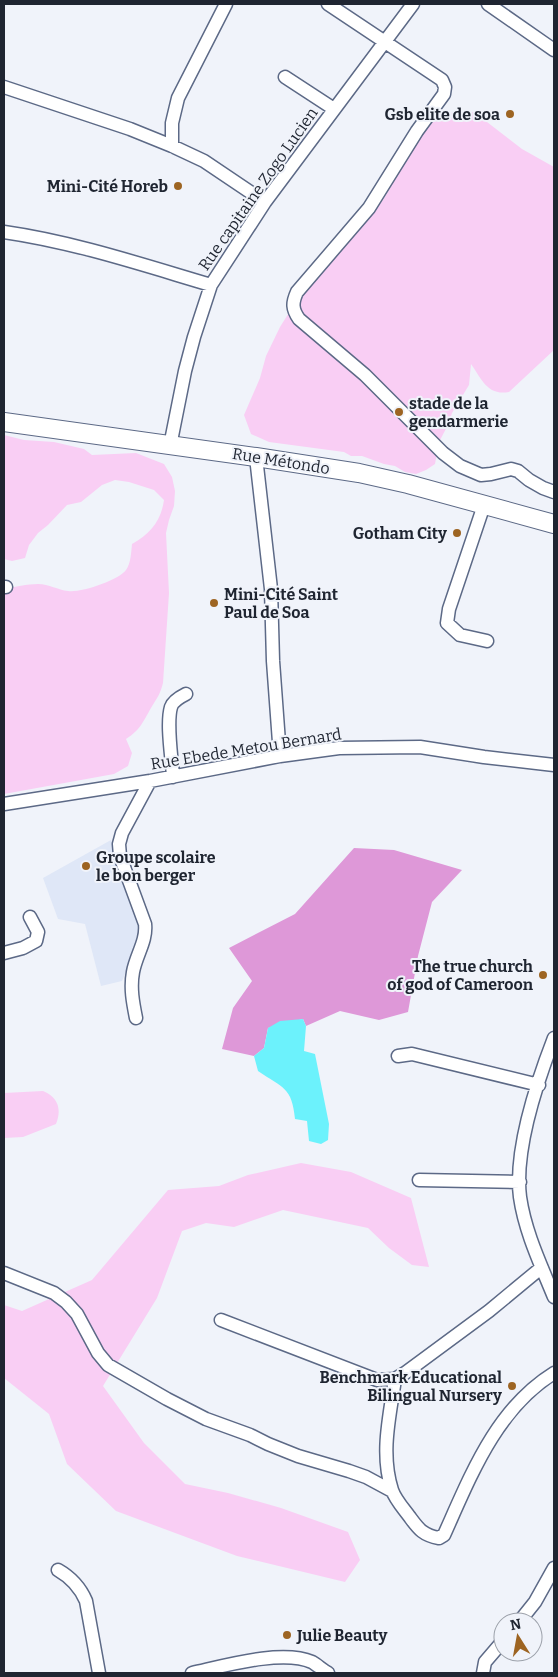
<svg xmlns="http://www.w3.org/2000/svg" width="558" height="1677" viewBox="0 0 558 1677" font-family="Bitter,serif">
<style>
.built{fill:#dfe7f7}
.green{fill:#f9cef4}
.forest{fill:#de98d8}
.water{fill:#6cf2fc}
.lines{fill:none;stroke-linecap:round;stroke-linejoin:round}
.street-casing{stroke:#5c6986;stroke-width:15}
.secondary-casing{stroke:#5c6986;stroke-width:20}
.street{stroke:#fff;stroke-width:12}
.secondary{stroke:#fff;stroke-width:18}
.poi-dot{fill:#9d6422;stroke:#f0f3fa;stroke-width:2}
.labels{text-anchor:middle;dominant-baseline:central;stroke-width:4;stroke-linejoin:round;paint-order:stroke}
.poi-label{font-size:16px;font-weight:bold;fill:#1f2531;stroke:#f0f3fa;text-anchor:end}
.street-label{font-size:16px;fill:#1f2531;stroke:#f0f3fa}
</style>
<rect width="100%" height="100%" fill="#f0f3fa"/>
<path class="built" d="M 111,840 L 143,933 L 122,981 L 101,986 L 85,924 L 58,919 L 43,878 Z"/>
<path class="green" d="M 474,112 L 522,149 L 554,167 L 554,350 L 509,392 C 487,396 481,378 471,364 L 469,385 L 452,413 L 449,423 L 439,442 L 435,464 L 426,470 L 416,474 L 405,472 L 395,466 L 384,464 L 362,456 L 351,456 L 344,452 L 269,442 L 251,434 L 244,415 L 260,378 L 266,356 L 280,327 L 295,303 L 301,286 L 383,200 L 414,147 L 432,122 L 444,113 Z
M 4,435 L 24,440 L 54,442 L 84,449 L 92,455 L 136,453 L 164,464 L 172,477 L 175,491 L 174,506 L 169,520 L 166,533 L 169,593 L 163,683 C 160,695 157,698 151,708 C 143,722 140,730 126,739 L 132,753 L 128,766 L 114,774 L 4,794 L 4,589 C 15,587 27,584 38,584 C 49,584 58,590 68,591 C 81,593 119,580 126,570 C 131,563 131,553 132,544 C 151,533 161,521 164,500 L 154,490 L 129,482 L 115,480 L 102,485 L 81,502 L 67,505 L 48,525 L 38,533 L 29,545 L 25,558 L 12,561 L 4,559 Z
M 43,1091 C 58,1097 62,1109 56,1124 L 23,1137 L 4,1138 L 4,1093 Z
M 301,1163 L 351,1172 L 411,1198 L 429,1267 L 412,1265 L 389,1248 L 368,1228 L 283,1210 L 234,1227 L 206,1223 L 182,1231 L 157,1298 L 103,1386 L 144,1443 L 185,1484 L 228,1493 L 281,1508 L 348,1532 L 360,1560 L 345,1582 L 237,1556 L 116,1511 L 67,1464 L 49,1414 L 4,1378 L 4,1305 L 22,1311 L 92,1280 L 168,1190 L 219,1186 L 248,1175 Z"/>
<path class="forest" d="M 354,848 L 394,850 L 462,870 L 432,902 L 418,956 L 408,1012 L 379,1020 L 340,1011 L 306,1026 L 303,1019 L 268,1028 L 264,1048 L 254,1056 L 222,1049 L 233,1008 L 252,981 L 229,948 L 295,914 Z"/>
<path class="water" d="M 303,1019 L 306,1026 L 304,1051 L 315,1054 L 329,1124 L 328,1140 L 321,1144 L 309,1141 L 307,1121 L 295,1119 C 292,1087 283,1088 258,1071 L 254,1056 L 264,1048 L 268,1028 L 280,1021 Z"/>
<g class="lines">
<g class="street-casing">
<path id="street" d="M 328,4 L 442,80 L 445,87 L 444,94 L 417,131 L 369,208 L 297,292 C 292,303 292,309 299,319 L 365,375 L 443,453 L 460,466 L 481,475 L 491,474 L 511,469 L 518,471 L 529,480 L 543,488 L 554,492
M 488,4 L 554,50
M 285,77 L 334,109
M 4,87 L 130,129 L 172,146 L 204,161 L 265,202
M 172,146 L 172,123 L 178,98 L 226,4
M 4,232 C 74,242 143,265 211,285
M 170,446 L 185,371 L 194,337 L 211,285 L 265,202 L 413,4
M 256,457 L 271,589 L 273,661 L 280,756
M 484,505 L 449,609 L 447,623 L 460,635 L 487,641
M 4,587 L 6,587
M 173,777 C 172,758 166,724 171,707 C 173,701 180,697 186,694
M 4,804 L 150,781 L 280,756 L 339,748 L 420,747 L 484,757 L 554,765
M 4,953 L 23,948 L 36,941 L 38,932 L 30,917
M 136,1018 C 133,1003 130,988 133,972 C 136,955 147,941 145,924 L 120,856 L 119,844 L 122,833 L 150,781
M 554,1038 C 537,1082 514,1149 520,1197 C 525,1232 541,1265 554,1297
M 398,1056 L 412,1054 L 539,1085
M 419,1180 L 520,1182
M 4,1273 L 54,1293 L 66,1302 L 77,1314 L 98,1353 L 108,1365 L 167,1399 L 206,1419 L 250,1435 L 268,1444 L 298,1456 L 349,1471 L 366,1477 L 392,1491
M 221,1320 L 377,1380 L 395,1379 L 405,1373 L 489,1311 L 541,1268
M 395,1379 C 390,1415 380,1453 392,1490 C 395,1499 403,1508 409,1516 C 418,1528 422,1535 439,1538 L 444,1535 C 471,1475 496,1409 554,1373
M 58,1570 C 72,1578 80,1587 86,1601 L 99,1673
M 519,1622 L 535,1602 L 554,1568
M 192,1673 C 224,1666 282,1649 312,1662 C 317,1665 323,1670 328,1673
M 483,1673 L 485,1662 L 503,1641"/>
</g>
<g class="secondary-casing">
<path id="secondary" d="M 4,422 L 256,457 L 359,473 L 408,484 L 554,524"/>
</g>
<use href="#street" class="street"/>
<use href="#secondary" class="secondary"/>
</g>
<g class="poi-dot">
<circle cx="510" cy="114" r="5"/>
<circle cx="178" cy="186" r="5"/>
<circle cx="399" cy="412" r="5"/>
<circle cx="457" cy="533" r="5"/>
<circle cx="214" cy="603" r="5"/>
<circle cx="86" cy="866" r="5"/>
<circle cx="543" cy="975" r="5"/>
<circle cx="512" cy="1386" r="5"/>
<circle cx="287" cy="1635" r="5"/>
</g>
<g class="labels">
<g class="poi-label">
<text x="500" y="114">Gsb elite de soa</text>
<text x="168" y="186">Mini-Cité Horeb</text>
<text x="409" y="403" text-anchor="start">stade de la<tspan x="409" dy="18">gendarmerie</tspan></text>
<text x="447" y="533">Gotham City</text>
<text x="224" y="594" text-anchor="start">Mini-Cité Saint<tspan x="224" dy="18">Paul de Soa</tspan></text>
<text x="96" y="857" text-anchor="start">Groupe scolaire<tspan x="96" dy="18">le bon berger</tspan></text>
<text x="533" y="966">The true church<tspan x="533" dy="18">of god of Cameroon</tspan></text>
<text x="502" y="1377">Benchmark Educational<tspan x="502" dy="18">Bilingual Nursery</tspan></text>
<text x="297" y="1635" text-anchor="start">Julie Beauty</text>
</g>
<g class="street-label">
<text transform="translate(258 189) rotate(-55)">Rue capitaine Zogo Lucien</text>
<text transform="translate(281 461) rotate(9)">Rue Métondo</text>
<text transform="translate(246 749) rotate(-9)">Rue Ebede Metou Bernard</text>
</g>
</g>
<rect width="558" height="1677" fill="none" stroke="#1f2531" stroke-width="10"/>
<g transform="translate(518 1637) rotate(349)"><circle r="24" fill="#f0f3fa" stroke="#9ca1aa"/>
<path d="M0-4L9 19L0 12L-9 19Z" fill="#9d6422"/>
<text y="-8" font-size="14" font-weight="bold" text-anchor="middle" fill="#1f2531">N</text>
</g>
</svg>
